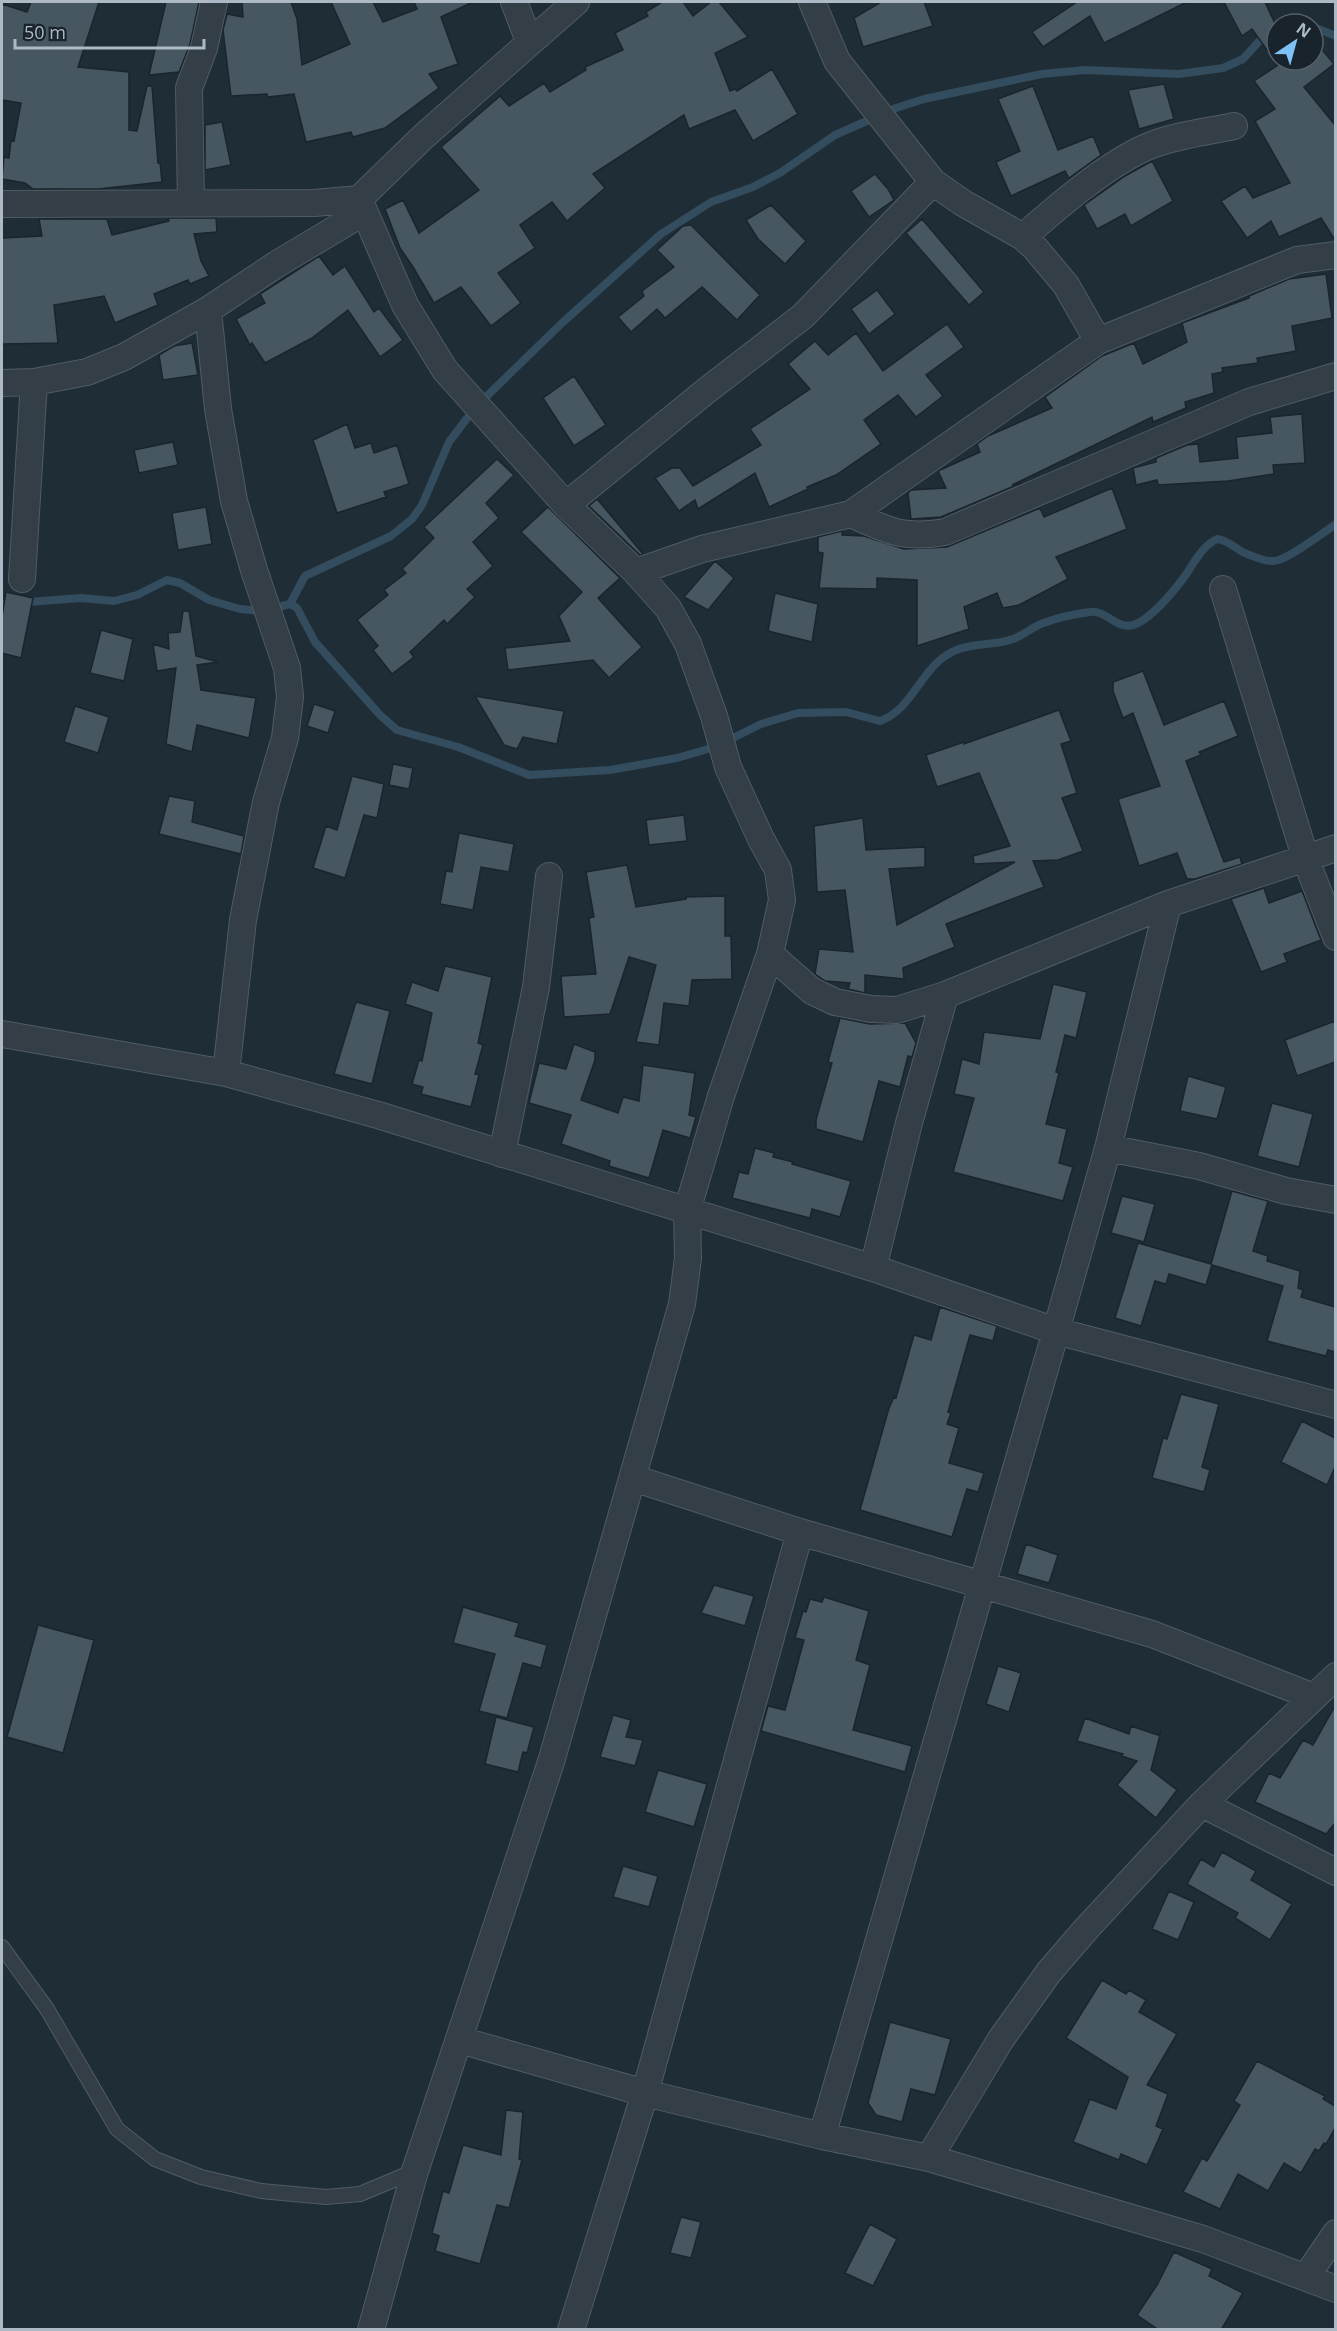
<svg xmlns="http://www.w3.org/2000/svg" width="1337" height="2331" viewBox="0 0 1337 2331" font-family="'Open Sans',sans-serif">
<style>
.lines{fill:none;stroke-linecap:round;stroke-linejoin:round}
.stream{stroke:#334c5e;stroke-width:8}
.building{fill:#475762;stroke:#1a252d;stroke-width:1.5}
.service-casing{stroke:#505c65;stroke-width:16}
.minor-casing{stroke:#505c65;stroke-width:28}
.service{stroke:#333e47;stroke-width:14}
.minor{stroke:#333e47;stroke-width:26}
</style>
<rect width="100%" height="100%" fill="#1f2d36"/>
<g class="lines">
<path class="stream" d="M 1313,27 L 1336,36
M 2,604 L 81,598 L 114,601 L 137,595 L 167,580 L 180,583 L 209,600 L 240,609 L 262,611 L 290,604
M 290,604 L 297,608 L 315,642 L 380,715 L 397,730 L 458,747 L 529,775 L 610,770 L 677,758 L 715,747 L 761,724 L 798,713 L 846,712 L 880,721 C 916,708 921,662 959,649 C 977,643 997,645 1013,639 C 1022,636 1031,628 1041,624 C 1056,618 1074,614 1090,612 C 1108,609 1118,635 1140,622 C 1157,612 1173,592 1185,576 C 1195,562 1201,547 1217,539 C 1229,540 1236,550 1247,554 C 1256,557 1264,562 1274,561 C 1288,560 1322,533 1336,524
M 290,604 L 305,576 L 391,536 L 412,519 L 422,505 L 449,442 L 468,417 L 490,393 L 562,323 L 661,234 L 711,202 L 753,187 L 780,173 L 835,135 L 896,108 L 924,99 L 1042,74 L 1085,70 L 1179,74 L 1223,68 L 1243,59 L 1263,37 L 1277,29"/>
</g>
<path class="building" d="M 31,2 L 99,2 L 78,67 L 129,72 L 129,130 L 137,131 L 147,86 L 152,86 L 158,163 L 160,163 L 162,182 L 98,189 L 33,189 L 25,183 L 2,179 L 4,157 L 9,158 L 11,140 L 14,141 L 21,103 L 2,100 L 2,4 L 27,12 Z
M 166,2 L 199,2 L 190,44 L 179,72 L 149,75 Z
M 242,2 L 291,2 L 297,19 L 302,65 L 350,44 L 331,2 L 373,2 L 383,22 L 417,9 L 414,2 L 473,2 L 441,17 L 458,64 L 429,74 L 439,88 L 385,128 L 353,137 L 351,132 L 306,142 L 294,94 L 268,97 L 267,94 L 231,96 L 223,30 L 227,14 L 243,17 Z
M 662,2 L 683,2 L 693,16 L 711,2 L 719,2 L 748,37 L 715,53 L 730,91 L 735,89 L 737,91 L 772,69 L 798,114 L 753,141 L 735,110 L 689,129 L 684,115 L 593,174 L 605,188 L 567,221 L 552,202 L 520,225 L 535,248 L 498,273 L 521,303 L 491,326 L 461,287 L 434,303 L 413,267 L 400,248 L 385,209 L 403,200 L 419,233 L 479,190 L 441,147 L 500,96 L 509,106 L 544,83 L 550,92 L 586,70 L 585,67 L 623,50 L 615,33 L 648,16 L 646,12 Z
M 881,2 L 924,2 L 933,26 L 863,47 L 854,18 Z
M 1077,2 L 1187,2 L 1104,43 L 1090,16 L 1043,47 L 1032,32 Z
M 1224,2 L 1265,2 L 1277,28 L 1277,60 L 1313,60 L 1313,39 L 1334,64 L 1304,87 L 1335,125 L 1335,240 L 1321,218 L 1279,237 L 1271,221 L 1247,238 L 1221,201 L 1245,186 L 1253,198 L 1290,183 L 1255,121 L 1275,109 L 1254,81 L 1278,65 L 1252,29 L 1242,36 Z
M 1164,84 L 1174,119 L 1139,129 L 1128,90 Z
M 1033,86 L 1058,150 L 1093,136 L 1101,155 L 1069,178 L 1065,171 L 1011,196 L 996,162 L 1020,151 L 998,99 Z
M 222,122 L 231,165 L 205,170 L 205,125 Z
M 1152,161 L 1173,201 L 1131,226 L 1125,214 L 1097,229 L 1084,205 L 1125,176 Z
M 875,174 L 888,189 L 894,200 L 869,217 L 851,191 Z
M 771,205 L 806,241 L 785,264 L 758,239 L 746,220 Z
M 170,218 L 216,218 L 217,232 L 194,234 L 201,261 L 209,276 L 190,284 L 188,280 L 154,294 L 158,305 L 115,323 L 104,296 L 54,305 L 58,343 L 2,344 L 2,238 L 42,236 L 39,219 L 107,219 L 112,235 L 169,221 L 168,219 Z
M 922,219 L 984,292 L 969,305 L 906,233 Z
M 691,225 L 760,295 L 737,320 L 702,287 L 665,318 L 657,309 L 631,332 L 618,317 L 644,296 L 642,291 L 674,267 L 657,250 L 683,226 Z
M 319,256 L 333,275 L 345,266 L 374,312 L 379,308 L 403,340 L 380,357 L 348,310 L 312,338 L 265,363 L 252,343 L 250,345 L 236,319 L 265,303 L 260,294 Z
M 1326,274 L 1332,318 L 1292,326 L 1296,351 L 1257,358 L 1258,363 L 1222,368 L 1223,372 L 1212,374 L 1214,393 L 1185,402 L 1186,408 L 1153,422 L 1152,417 L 1012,485 L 1021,483 L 941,517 L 911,519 L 908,493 L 911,490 L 946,488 L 938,471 L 980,452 L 977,444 L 988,436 L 1052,408 L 1045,397 L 1102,356 L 1134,343 L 1143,364 L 1187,342 L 1182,323 L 1249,298 L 1249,296 L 1289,279 Z
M 877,290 L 895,314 L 869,334 L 851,309 Z
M 947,324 L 964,347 L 926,375 L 943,396 L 916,417 L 898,395 L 864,420 L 881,444 L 836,475 L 807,487 L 808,489 L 769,507 L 755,473 L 698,509 L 695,500 L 679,511 L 655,478 L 672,468 L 680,468 L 693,486 L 761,445 L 750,429 L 810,389 L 788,364 L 815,341 L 828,355 L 856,333 L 883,371 Z
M 192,343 L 198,375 L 163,380 L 159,355 L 174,346 Z
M 574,376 L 606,425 L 574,446 L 543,398 Z
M 1302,414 L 1305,463 L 1273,465 L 1274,474 L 1228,481 L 1158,485 L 1157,480 L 1136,485 L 1133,468 L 1156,462 L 1156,458 L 1187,445 L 1198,444 L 1200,462 L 1238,458 L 1236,437 L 1272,433 L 1270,417 Z
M 347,424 L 355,448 L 371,443 L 374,453 L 397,445 L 409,484 L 384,492 L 386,497 L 337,513 L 313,440 Z
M 173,442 L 178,465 L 139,473 L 134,450 Z
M 497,459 L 514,475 L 486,503 L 499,518 L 473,542 L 493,566 L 467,589 L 475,597 L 447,624 L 444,620 L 410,652 L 414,657 L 392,674 L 373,650 L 378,646 L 357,620 L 388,595 L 384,590 L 406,573 L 402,569 L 434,538 L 424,527 Z
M 1112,488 L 1127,529 L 1056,557 L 1068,579 L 1019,605 L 1003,608 L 997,593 L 964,607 L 969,629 L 917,646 L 917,580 L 877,578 L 877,589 L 819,588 L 823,553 L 818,552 L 818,537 L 842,531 L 842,535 L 864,536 L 904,549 L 947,547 L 1040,508 L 1044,517 Z
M 597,499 L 608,512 L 643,554 L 640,555 L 589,506 Z
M 206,507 L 212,544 L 178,550 L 172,513 Z
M 548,507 L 620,578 L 598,598 L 642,647 L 609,678 L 593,660 L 508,670 L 505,648 L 570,641 L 559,616 L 582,592 L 521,532 Z
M 715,561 L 734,578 L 708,610 L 684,597 Z
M 6,592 L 33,598 L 21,658 L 2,653 L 2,617 Z
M 775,593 L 818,604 L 812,642 L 768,631 Z
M 183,611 L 189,611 L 196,656 L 218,662 L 197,665 L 201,690 L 256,698 L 249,738 L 197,725 L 192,752 L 166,744 L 176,668 L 157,671 L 153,644 L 169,649 L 168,633 L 180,632 Z
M 101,630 L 133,639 L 124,681 L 90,673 Z
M 1143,671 L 1164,725 L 1224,701 L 1238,736 L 1199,752 L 1201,755 L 1186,761 L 1224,862 L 1240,857 L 1242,864 L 1195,879 L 1187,879 L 1177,853 L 1139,866 L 1118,799 L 1160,786 L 1133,713 L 1123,718 L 1113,691 L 1113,682 Z
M 475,696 L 564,711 L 557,744 L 523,737 L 517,749 L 504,745 Z
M 314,704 L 335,711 L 328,733 L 307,726 Z
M 75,706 L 109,717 L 98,753 L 64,742 Z
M 1059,710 L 1071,741 L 1061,744 L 1077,793 L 1062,798 L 1083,851 L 1058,860 L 1033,861 L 1044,887 L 946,924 L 955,947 L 903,968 L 904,979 L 865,975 L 865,993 L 848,989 L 850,983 L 825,981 L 815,974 L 819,949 L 853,952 L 845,890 L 817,892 L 814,826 L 863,818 L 866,850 L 925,847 L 925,867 L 889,869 L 897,925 L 1015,862 L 974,864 L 973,856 L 1010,846 L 979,773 L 937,787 L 926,755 L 964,742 L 964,744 Z
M 393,764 L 413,768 L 409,789 L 389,785 Z
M 352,776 L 384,784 L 377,818 L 364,815 L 345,878 L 313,868 L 326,826 L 337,830 Z
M 169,796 L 195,801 L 192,822 L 244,836 L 241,854 L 159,834 Z
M 684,815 L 687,841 L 649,845 L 646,820 Z
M 459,833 L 514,844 L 509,872 L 481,867 L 473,910 L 440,904 L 446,871 L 452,872 Z
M 627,865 L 636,907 L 686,899 L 686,897 L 725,896 L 725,936 L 731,936 L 732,979 L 692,980 L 689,1006 L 664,1003 L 659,1045 L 636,1042 L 656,965 L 629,957 L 610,1014 L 564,1017 L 561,976 L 596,974 L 589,918 L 594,917 L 586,872 Z
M 1264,888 L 1269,903 L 1302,891 L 1321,940 L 1284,954 L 1287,962 L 1261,972 L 1231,899 Z
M 445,966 L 492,977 L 478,1043 L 483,1045 L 475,1074 L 479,1075 L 471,1107 L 421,1094 L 423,1087 L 412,1084 L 419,1060 L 422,1061 L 432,1013 L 405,1004 L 412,982 L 438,991 Z
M 1053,984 L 1087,992 L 1076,1038 L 1065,1035 L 1056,1072 L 1059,1073 L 1046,1124 L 1067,1129 L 1059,1163 L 1073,1167 L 1063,1201 L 953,1172 L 974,1098 L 954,1094 L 962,1059 L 979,1064 L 984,1032 L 1040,1039 Z
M 356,1002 L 390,1011 L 372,1084 L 334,1074 Z
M 840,1018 L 870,1024 L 905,1023 L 916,1043 L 912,1057 L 908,1056 L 900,1087 L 879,1081 L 863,1142 L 816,1129 L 816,1120 L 832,1063 L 828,1062 Z
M 1335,1021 L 1335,1062 L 1297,1076 L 1285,1040 Z
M 574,1044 L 595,1052 L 595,1060 L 581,1100 L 618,1113 L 623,1097 L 639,1101 L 643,1065 L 695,1073 L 689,1115 L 696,1117 L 690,1138 L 663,1130 L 649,1178 L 609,1166 L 610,1161 L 561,1144 L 571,1115 L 529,1103 L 539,1063 L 566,1069 Z
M 1188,1076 L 1226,1087 L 1217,1119 L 1180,1111 Z
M 1272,1103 L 1313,1114 L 1299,1167 L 1257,1156 Z
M 755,1148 L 774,1153 L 773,1157 L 793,1162 L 792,1164 L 851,1181 L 840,1217 L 812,1209 L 810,1218 L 732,1198 L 739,1172 L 748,1174 Z
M 1232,1191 L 1268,1201 L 1253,1251 L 1268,1256 L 1267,1261 L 1300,1271 L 1298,1288 L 1303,1290 L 1301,1297 L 1335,1307 L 1335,1352 L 1328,1350 L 1326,1356 L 1267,1341 L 1283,1286 L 1212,1265 L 1206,1285 L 1169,1274 L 1166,1284 L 1155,1281 L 1141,1326 L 1115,1318 L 1138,1243 L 1211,1264 Z
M 1122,1196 L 1155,1204 L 1144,1242 L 1111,1233 Z
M 940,1307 L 997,1326 L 993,1341 L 970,1335 L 948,1412 L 951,1413 L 947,1424 L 959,1428 L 949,1463 L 984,1473 L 978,1492 L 967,1489 L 952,1537 L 860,1510 L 889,1408 L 894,1397 L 896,1398 L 914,1335 L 931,1340 Z
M 1181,1394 L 1219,1404 L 1202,1467 L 1210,1470 L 1204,1492 L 1152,1478 L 1163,1438 L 1167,1439 Z
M 1302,1421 L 1335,1438 L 1335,1467 L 1327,1485 L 1281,1462 Z
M 1026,1544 L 1058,1555 L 1049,1583 L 1017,1574 Z
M 714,1585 L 754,1596 L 745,1626 L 701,1613 Z
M 824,1597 L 869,1611 L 856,1660 L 870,1665 L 853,1730 L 912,1746 L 905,1772 L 761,1731 L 768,1706 L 785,1710 L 804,1640 L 795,1638 L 803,1611 L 806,1612 L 810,1599 L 822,1602 Z
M 463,1607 L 519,1623 L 515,1636 L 547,1645 L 541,1668 L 523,1663 L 507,1718 L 479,1711 L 495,1654 L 453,1643 Z
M 38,1625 L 94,1640 L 63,1753 L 7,1737 Z
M 998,1666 L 1021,1673 L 1009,1712 L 986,1704 Z
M 1335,1706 L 1335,1823 L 1326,1834 L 1255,1802 L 1269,1773 L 1280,1778 L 1303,1740 L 1313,1745 Z
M 613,1715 L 631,1720 L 626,1737 L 643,1740 L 635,1766 L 600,1757 Z
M 496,1717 L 534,1727 L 527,1753 L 523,1752 L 518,1772 L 485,1764 Z
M 1085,1718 L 1129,1734 L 1131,1726 L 1158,1735 L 1161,1731 L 1151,1770 L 1177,1790 L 1156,1818 L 1117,1785 L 1137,1761 L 1122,1756 L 1123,1754 L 1077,1741 Z
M 658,1770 L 707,1784 L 694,1827 L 645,1812 Z
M 1222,1852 L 1256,1871 L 1251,1880 L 1292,1904 L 1270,1940 L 1235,1918 L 1238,1913 L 1187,1884 L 1201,1859 L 1214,1867 Z
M 623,1866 L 658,1876 L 649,1907 L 613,1897 Z
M 1169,1891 L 1194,1902 L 1178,1940 L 1152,1929 Z
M 1102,1980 L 1126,1994 L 1129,1990 L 1146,2000 L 1139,2012 L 1177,2034 L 1147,2085 L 1168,2094 L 1156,2126 L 1163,2129 L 1147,2165 L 1121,2154 L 1119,2160 L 1073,2142 L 1090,2099 L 1116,2109 L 1128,2077 L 1066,2038 Z
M 890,2022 L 951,2039 L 935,2095 L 911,2089 L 902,2122 L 876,2115 L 868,2103 Z
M 1257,2061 L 1325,2096 L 1323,2099 L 1335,2106 L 1335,2128 L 1326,2144 L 1324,2143 L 1319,2151 L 1315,2149 L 1301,2173 L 1284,2163 L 1268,2191 L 1238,2174 L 1220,2209 L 1183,2192 L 1202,2158 L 1207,2161 L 1240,2105 L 1234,2101 Z
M 506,2110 L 523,2112 L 519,2159 L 522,2160 L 509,2208 L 497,2205 L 480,2264 L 435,2251 L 439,2236 L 432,2233 L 443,2191 L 449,2193 L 463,2145 L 501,2155 Z
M 681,2217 L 701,2222 L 691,2258 L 670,2253 Z
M 870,2224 L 897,2239 L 873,2286 L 845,2273 Z
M 1174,2252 L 1212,2269 L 1209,2276 L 1243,2293 L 1221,2330 L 1159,2330 L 1137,2315 L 1157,2285 Z"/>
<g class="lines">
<g class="service-casing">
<path id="service" d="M 2,1947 L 47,2009 L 117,2129 L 155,2159 L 201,2177 L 261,2191 L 326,2197 L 360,2194 L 415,2171"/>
</g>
<g class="minor-casing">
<path id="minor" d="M 514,2 L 529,41
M 812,2 L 837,61 L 933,182 L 963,203 L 1023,237 L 1035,248 L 1066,285 L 1098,341
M 359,199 L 405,305 L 445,370 L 566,505 L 636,572 L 668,608 L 688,644 L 714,716 L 728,767 L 761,839 L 778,870 L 782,900 L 770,954 L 721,1096 L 687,1211 L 688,1258 L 682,1304 L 551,1762 L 415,2171 L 371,2330
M 191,203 L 189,88 L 204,48 L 214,2
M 2,204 L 314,203 L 359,199 L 424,136 L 576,2
M 1023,237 C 1057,207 1108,163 1149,146 C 1176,135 1206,132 1234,126
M 208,310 L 218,409 L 234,501 L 254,570 L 287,668 L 290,697 L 285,738 L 266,802 L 243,920 L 226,1073
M 2,383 L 34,382 L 87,372 L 124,357 L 208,310 L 277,264 L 364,212
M 566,505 L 706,391 L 803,316 L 933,182
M 851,514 C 889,531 902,539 945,532 L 1249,402 L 1336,376
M 636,572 L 702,549 L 851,514 L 1098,341 L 1297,260 L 1336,255
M 22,579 L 34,382
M 1223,589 L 1306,860 L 1336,937
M 770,954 L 812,991 L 835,1002 L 871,1009 L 897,1010 L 945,995 L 1168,904 L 1336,848
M 2,1034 L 226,1073 L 378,1115 L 873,1268 L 1056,1331 L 1336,1405
M 1108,1148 L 1199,1166 L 1286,1191 L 1336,1200
M 502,1154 L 536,987 L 549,876
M 873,1268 L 909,1123 L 945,995
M 633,1478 L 800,1532 L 1152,1634 L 1314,1697
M 1202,1804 L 1336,1872
M 460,2040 L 645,2093 L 822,2136 L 929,2158 L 1203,2239 L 1336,2289
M 822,2136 L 1056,1331 L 1108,1148 L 1168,904
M 929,2158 L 1001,2039 L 1049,1972 L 1087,1928 L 1202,1804 L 1336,1676
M 1306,2277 L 1336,2233
M 571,2330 L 645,2093 L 800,1532"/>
</g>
<use href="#service" class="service"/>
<use href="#minor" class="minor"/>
</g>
<rect width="1337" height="2331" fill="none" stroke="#adb9c4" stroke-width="6"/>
<g transform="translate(1295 42) rotate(36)"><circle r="28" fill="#18232b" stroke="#545f68" stroke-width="1.5"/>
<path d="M0-4.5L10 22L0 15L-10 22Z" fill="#7ec1f7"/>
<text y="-9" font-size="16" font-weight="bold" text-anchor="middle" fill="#adb9c4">N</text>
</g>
<path d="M15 39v9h189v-9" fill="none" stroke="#adb9c4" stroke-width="3"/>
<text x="24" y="39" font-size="18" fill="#adb9c4" stroke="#18232b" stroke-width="4.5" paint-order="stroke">50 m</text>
</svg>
